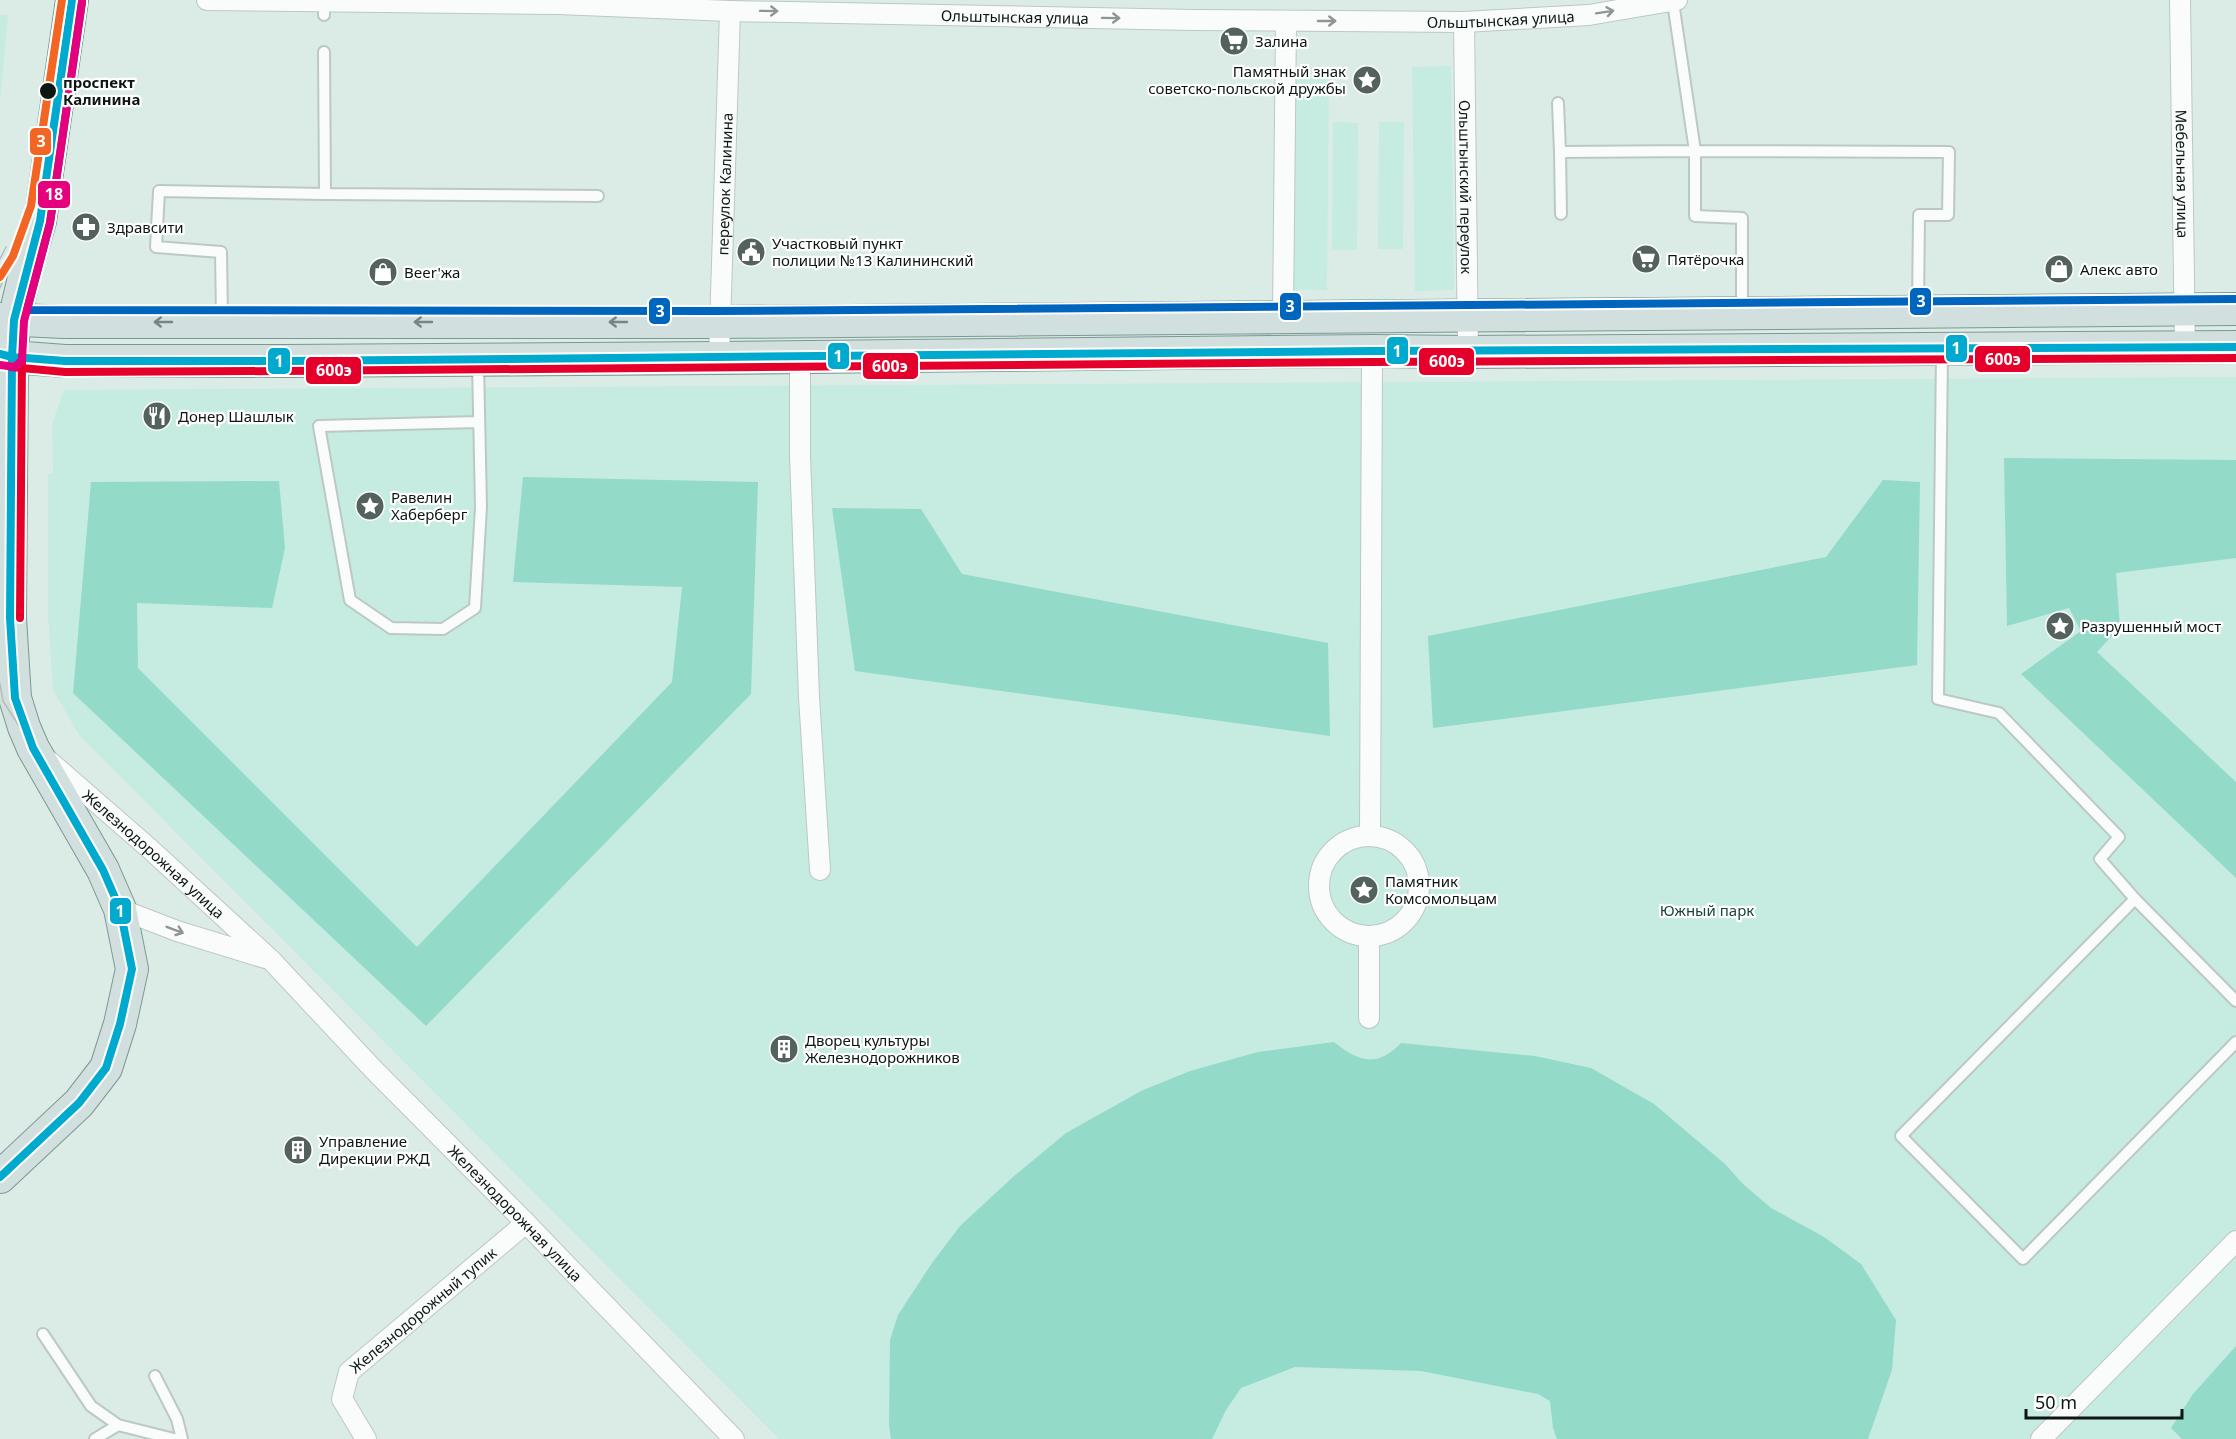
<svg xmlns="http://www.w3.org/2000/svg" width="2236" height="1439" viewBox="0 0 2236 1439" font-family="'Noto Sans',sans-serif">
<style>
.green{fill:#c6ebe0}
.water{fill:#93dac9}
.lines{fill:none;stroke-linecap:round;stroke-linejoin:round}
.lane-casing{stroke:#bcc8c4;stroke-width:14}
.street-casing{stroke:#bcc8c4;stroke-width:22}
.primary-casing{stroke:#7a9891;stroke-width:34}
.lane{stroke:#fafcfb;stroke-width:10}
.street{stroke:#fafcfb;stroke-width:20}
.primary{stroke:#d1e0de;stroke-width:32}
.tram{stroke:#b7bcba;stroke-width:1.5}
.bus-1-casing{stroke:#fff;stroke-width:12}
.bus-2-casing{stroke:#fff;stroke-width:12}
.bus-3-casing{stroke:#fff;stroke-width:12}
.bus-4-casing{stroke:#fff;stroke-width:12}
.bus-1{stroke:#00a9ce;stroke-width:8}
.bus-2{stroke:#e4002b;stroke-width:8}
.bus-3{stroke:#0065bd;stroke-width:8}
.bus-4{stroke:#e5007d;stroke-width:8}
.tram-1-casing{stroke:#fff;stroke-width:12}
.tram-1{stroke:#f26522;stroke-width:8}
.oneway{stroke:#8f9593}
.oneway2{stroke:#788683}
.stop-dot{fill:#0c1714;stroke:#fff;stroke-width:2}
.labels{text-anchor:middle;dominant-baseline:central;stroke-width:4.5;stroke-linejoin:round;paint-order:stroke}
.street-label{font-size:15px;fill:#0c1714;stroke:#fff}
.poi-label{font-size:15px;fill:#0c1714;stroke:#fff;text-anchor:start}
.stop-label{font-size:15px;font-weight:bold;fill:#0c1714;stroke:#fff;text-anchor:start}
.park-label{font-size:15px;fill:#19443a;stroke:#fff}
.line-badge{stroke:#fff;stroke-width:2}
.badge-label{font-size:16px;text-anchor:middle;font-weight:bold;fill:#fff}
</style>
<rect width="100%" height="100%" fill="#dbece6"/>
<path class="green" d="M 0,15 L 8,15 L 0,102 Z
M 1451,66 L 1454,290 L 1415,291 L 1412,67 Z
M 1291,67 L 1329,67 L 1327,290 L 1289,289 Z
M 1333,122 L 1358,123 L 1357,250 L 1332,250 Z
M 1379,122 L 1404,122 L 1403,249 L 1378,249 Z
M 2236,377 L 2236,1439 L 779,1439 L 79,735 L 53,690 L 48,616 L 48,473 L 53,473 L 52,424 L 64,390 Z"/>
<path class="water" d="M 2004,458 L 2236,460 L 2236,558 L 2116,573 L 2120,627 L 2097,652 L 2236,782 L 2236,878 L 2021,674 L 2081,631 L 2069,608 L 2007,626 Z
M 523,477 L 758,482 L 751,694 L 426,1026 L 73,693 L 91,482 L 279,481 L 285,548 L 272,608 L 137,603 L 138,668 L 417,947 L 672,682 L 682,587 L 513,582 Z
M 1883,480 L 1920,482 L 1917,665 L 1433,728 L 1428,636 L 1826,557 Z
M 832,508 L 921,509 L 962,574 L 1328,643 L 1330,736 L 855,671 Z
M 1334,1042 C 1359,1062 1377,1068 1401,1043 L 1535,1056 L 1591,1068 L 1654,1104 L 1725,1164 L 1743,1184 L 1771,1208 L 1824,1237 L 1861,1264 L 1896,1320 L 1892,1370 L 1868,1439 L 1557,1439 L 1553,1428 L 1550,1401 L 1538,1394 L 1421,1371 L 1295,1367 L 1241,1388 L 1226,1410 L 1212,1439 L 891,1439 L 889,1425 L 890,1340 L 898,1315 L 932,1263 L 960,1226 L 1013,1177 L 1066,1133 L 1141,1091 L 1190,1071 L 1258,1052 Z
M 2236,1346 L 2236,1439 L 2182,1439 L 2171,1428 L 2193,1394 Z"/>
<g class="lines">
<g class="lane-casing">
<path id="lane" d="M 324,2 L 324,15
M 324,52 L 325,194 L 598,196
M 1558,103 L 1560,152
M 1561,214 L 1560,152 L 1695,151 L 1673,2
M 1742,312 L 1742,218 L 1695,216 L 1695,151 L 1949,152 L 1948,215 L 1919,215 L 1918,309
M 222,318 L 221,252 L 156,247 L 159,191 L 325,194
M 1942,352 L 1938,699 L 1999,713 L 2119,837 L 2100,859 L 2135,899 L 2236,1001
M 478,363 L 481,507 L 475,608 L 443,629 L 391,628 L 350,600 L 319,426 L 479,422
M 2135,899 L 1901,1136 L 2023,1259 L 2236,1042
M 43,1334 L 91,1406 L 118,1425
M 155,1376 L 177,1419 L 182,1439
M 95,1439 L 118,1425 L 174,1439"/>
</g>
<g class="street-casing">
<g id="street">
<path id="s1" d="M 207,0 L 558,4 L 730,11 L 1194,20 L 1464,22 L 1589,15 L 1677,0"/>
<path id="s2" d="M 2180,0 L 2185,348"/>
<path id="s3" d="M 1464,22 L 1468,352"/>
<path d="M 1283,316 L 1286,21"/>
<path d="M 800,357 L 800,456 L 809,697 L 820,870"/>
<path id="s4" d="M 719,358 L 730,11"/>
<path id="s5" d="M 49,761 L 150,849 L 271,960 L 373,1069 L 526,1223 L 734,1439"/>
<path d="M 1370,835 L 1372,351"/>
<circle cx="1369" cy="886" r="50"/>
<path d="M 120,909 L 177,931 L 265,958"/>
<path d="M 1369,936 L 1369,1018"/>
<path id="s6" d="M 366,1439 L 342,1399 L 349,1372 L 526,1223"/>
<path d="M 2041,1439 L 2236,1241"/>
</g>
</g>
<g class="primary-casing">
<path id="primary" d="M 0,319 L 64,322 L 719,322 L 2236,309
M 0,354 L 12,357 L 65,361 L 283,361 L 719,358 L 1372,351 L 1468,352 L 2236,347
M 0,1177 L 79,1103 L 106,1068 L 120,1024 L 132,969 L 120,909 L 103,870 L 33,748 L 24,727 L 15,698 L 10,618 L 12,357 L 14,320 L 26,269 L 40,221 L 72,0"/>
</g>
<use href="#lane" class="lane"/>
<use href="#street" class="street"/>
<use href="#primary" class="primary"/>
<path class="tram" d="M 0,259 L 6,247
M 0,288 L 13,256
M 0,684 L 3,701 L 33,748 L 103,870 L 120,909 L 132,969 L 120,1024 L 106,1068 L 79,1103 L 0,1177"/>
<g class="bus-1-casing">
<path id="bus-1" d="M 0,354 L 12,357 L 65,361 L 283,361 L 1372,351 L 2236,347
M 0,1177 L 79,1103 L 106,1068 L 120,1024 L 132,969 L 120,909 L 103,870 L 33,748 L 15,698 L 10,618 L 12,357 L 14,320 L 40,221 L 72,0"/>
</g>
<g class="bus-2-casing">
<path id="bus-2" d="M 11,367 L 65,372 L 283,371 L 1372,362 L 2236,358
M 20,618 L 22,357"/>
</g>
<g class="bus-3-casing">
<path id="bus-3" d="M 82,2 L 50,223 L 27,310 L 719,311 L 2236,299"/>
</g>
<g class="bus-4-casing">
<path id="bus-4" d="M 0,365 L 15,367 L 22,360 L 24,321 L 50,223 L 82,2"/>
</g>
<use href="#bus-1" class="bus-1"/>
<use href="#bus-2" class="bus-2"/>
<use href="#bus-3" class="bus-3"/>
<use href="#bus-4" class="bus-4"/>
<g class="tram-1-casing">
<path id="tram-1" d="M 0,277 L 13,256 L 31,206 L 62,0"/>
</g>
<use href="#tram-1" class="tram-1"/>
</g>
<defs><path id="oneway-shaft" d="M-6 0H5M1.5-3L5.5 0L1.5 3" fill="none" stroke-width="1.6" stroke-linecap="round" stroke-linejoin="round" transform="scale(1.5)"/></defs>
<g class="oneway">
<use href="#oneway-shaft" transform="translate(769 11) rotate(1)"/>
<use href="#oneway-shaft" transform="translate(1605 12) rotate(-9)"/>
<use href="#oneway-shaft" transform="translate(1111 18) rotate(1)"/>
<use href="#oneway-shaft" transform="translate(1327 21)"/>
<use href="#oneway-shaft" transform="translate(175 930) rotate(21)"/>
</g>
<g class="oneway2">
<use href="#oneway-shaft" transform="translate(163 322) rotate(180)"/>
<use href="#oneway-shaft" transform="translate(423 322) rotate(180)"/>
<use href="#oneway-shaft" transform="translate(618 322) rotate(180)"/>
</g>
<defs>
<g id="supermarket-disc" transform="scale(1.5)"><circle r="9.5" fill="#54625e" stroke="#fff"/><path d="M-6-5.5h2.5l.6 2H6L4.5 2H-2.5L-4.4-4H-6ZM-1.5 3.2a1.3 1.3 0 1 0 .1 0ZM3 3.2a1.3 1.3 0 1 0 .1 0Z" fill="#fff"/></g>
<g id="sight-disc" transform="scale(1.5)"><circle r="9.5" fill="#54625e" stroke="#fff"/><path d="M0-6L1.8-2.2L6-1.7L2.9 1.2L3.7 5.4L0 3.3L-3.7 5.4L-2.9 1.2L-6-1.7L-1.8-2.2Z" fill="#fff"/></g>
<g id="pharmacy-disc" transform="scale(1.5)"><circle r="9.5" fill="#54625e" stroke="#fff"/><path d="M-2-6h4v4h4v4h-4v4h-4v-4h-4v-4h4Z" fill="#fff"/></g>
<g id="civic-disc" transform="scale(1.5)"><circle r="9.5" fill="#54625e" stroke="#fff"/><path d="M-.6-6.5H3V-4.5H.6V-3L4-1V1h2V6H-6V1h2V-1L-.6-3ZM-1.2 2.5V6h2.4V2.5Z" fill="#fff"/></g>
<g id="shop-disc" transform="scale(1.5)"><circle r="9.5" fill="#54625e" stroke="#fff"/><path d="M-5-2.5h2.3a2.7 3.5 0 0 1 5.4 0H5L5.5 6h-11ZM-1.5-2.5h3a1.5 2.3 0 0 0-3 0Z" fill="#fff"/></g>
<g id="restaurant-disc" transform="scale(1.5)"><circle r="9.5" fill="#54625e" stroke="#fff"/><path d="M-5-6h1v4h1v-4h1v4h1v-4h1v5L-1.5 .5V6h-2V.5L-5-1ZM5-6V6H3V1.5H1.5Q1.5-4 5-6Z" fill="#fff"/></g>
<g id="building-disc" transform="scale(1.5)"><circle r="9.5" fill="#54625e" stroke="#fff"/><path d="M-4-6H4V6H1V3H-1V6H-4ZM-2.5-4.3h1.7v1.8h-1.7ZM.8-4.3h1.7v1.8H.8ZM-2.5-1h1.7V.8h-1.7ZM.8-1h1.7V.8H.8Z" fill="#fff"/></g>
</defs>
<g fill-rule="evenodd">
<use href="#supermarket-disc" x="1234" y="41"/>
<use href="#sight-disc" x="1367" y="80"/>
<use href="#pharmacy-disc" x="86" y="227"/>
<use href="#civic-disc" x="751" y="252"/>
<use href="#supermarket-disc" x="1646" y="259"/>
<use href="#shop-disc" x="2059" y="269"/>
<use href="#shop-disc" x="383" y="272"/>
<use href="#restaurant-disc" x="157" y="416"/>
<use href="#sight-disc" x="370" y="506"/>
<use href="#sight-disc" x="2060" y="626"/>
<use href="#sight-disc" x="1364" y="890"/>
<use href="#building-disc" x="784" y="1049"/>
<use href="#building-disc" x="298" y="1150"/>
</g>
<circle class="stop-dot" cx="48" cy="91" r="9"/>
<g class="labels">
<g class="street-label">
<text stroke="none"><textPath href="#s1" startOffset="808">Ольштынская улица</textPath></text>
<text stroke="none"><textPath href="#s1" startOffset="1294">Ольштынская улица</textPath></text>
<text stroke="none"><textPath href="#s2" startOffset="174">Мебельная улица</textPath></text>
<text stroke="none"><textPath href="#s4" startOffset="174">переулок Калинина</textPath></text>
<text stroke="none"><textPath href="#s3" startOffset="165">Ольштынский переулок</textPath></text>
<text stroke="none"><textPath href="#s5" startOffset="140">Железнодорожная улица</textPath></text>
<text stroke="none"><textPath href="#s5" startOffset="650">Железнодорожная улица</textPath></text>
<text stroke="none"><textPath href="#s6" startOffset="171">Железнодорожный тупик</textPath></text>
</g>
<g class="poi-label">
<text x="1255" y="41">Залина</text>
<text x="1346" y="71" text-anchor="end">Памятный знак<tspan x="1346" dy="17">советско-польской дружбы</tspan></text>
<text x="107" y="227">Здравсити</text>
<text x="772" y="243">Участковый пункт<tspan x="772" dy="17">полиции №13 Калининский</tspan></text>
<text x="1667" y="259">Пятёрочка</text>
<text x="2080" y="269">Алекс авто</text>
<text x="404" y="272">Beer'жа</text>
<text x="178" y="416">Донер Шашлык</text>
<text x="391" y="497">Равелин<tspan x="391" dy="17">Хаберберг</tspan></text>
<text x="2081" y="626">Разрушенный мост</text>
<text x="1385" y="881">Памятник<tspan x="1385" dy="17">Комсомольцам</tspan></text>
<text x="805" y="1040">Дворец культуры<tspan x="805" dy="17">Железнодорожников</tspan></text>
<text x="319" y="1141">Управление<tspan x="319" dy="17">Дирекции РЖД</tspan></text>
</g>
<g class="stop-label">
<text x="63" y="82">проспект<tspan x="63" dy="17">Калинина</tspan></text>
</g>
<g class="park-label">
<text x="1707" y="910">Южный парк</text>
</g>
</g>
<g class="line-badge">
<rect x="29" y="127" width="23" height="29" rx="6" fill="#f26522"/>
<rect x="37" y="180" width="34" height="29" rx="6" fill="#e5007d"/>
<rect x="1909" y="287" width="23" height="29" rx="6" fill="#0065bd"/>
<rect x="1279" y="292" width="23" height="29" rx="6" fill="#0065bd"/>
<rect x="648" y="297" width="23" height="28" rx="6" fill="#0065bd"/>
<rect x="1945" y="334" width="23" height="29" rx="6" fill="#00a9ce"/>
<rect x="1386" y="336" width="23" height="29" rx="6" fill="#00a9ce"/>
<rect x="827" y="342" width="23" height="28" rx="6" fill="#00a9ce"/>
<rect x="1974" y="345" width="57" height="28" rx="6" fill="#e4002b"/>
<rect x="267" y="347" width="24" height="28" rx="6" fill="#00a9ce"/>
<rect x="1418" y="347" width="57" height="29" rx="6" fill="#e4002b"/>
<rect x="862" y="352" width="57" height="28" rx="6" fill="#e4002b"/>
<rect x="305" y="356" width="57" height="29" rx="6" fill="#e4002b"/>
<rect x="109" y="897" width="23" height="28" rx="6" fill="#00a9ce"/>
</g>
<g class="badge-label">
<text x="41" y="147">3</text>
<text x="54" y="200">18</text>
<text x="1921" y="307">3</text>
<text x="1290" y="312">3</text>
<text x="660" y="317">3</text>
<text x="1956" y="354">1</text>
<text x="1397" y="357">1</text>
<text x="838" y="362">1</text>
<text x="2003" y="365">600э</text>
<text x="279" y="367">1</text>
<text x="1447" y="367">600э</text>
<text x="890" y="372">600э</text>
<text x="334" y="376">600э</text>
<text x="120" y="917">1</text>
</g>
<path d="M2026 1409v9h156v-9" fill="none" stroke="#0c1714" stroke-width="3"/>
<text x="2035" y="1409" font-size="18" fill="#0c1714" stroke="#ffffff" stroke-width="4.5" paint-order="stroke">50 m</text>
</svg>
